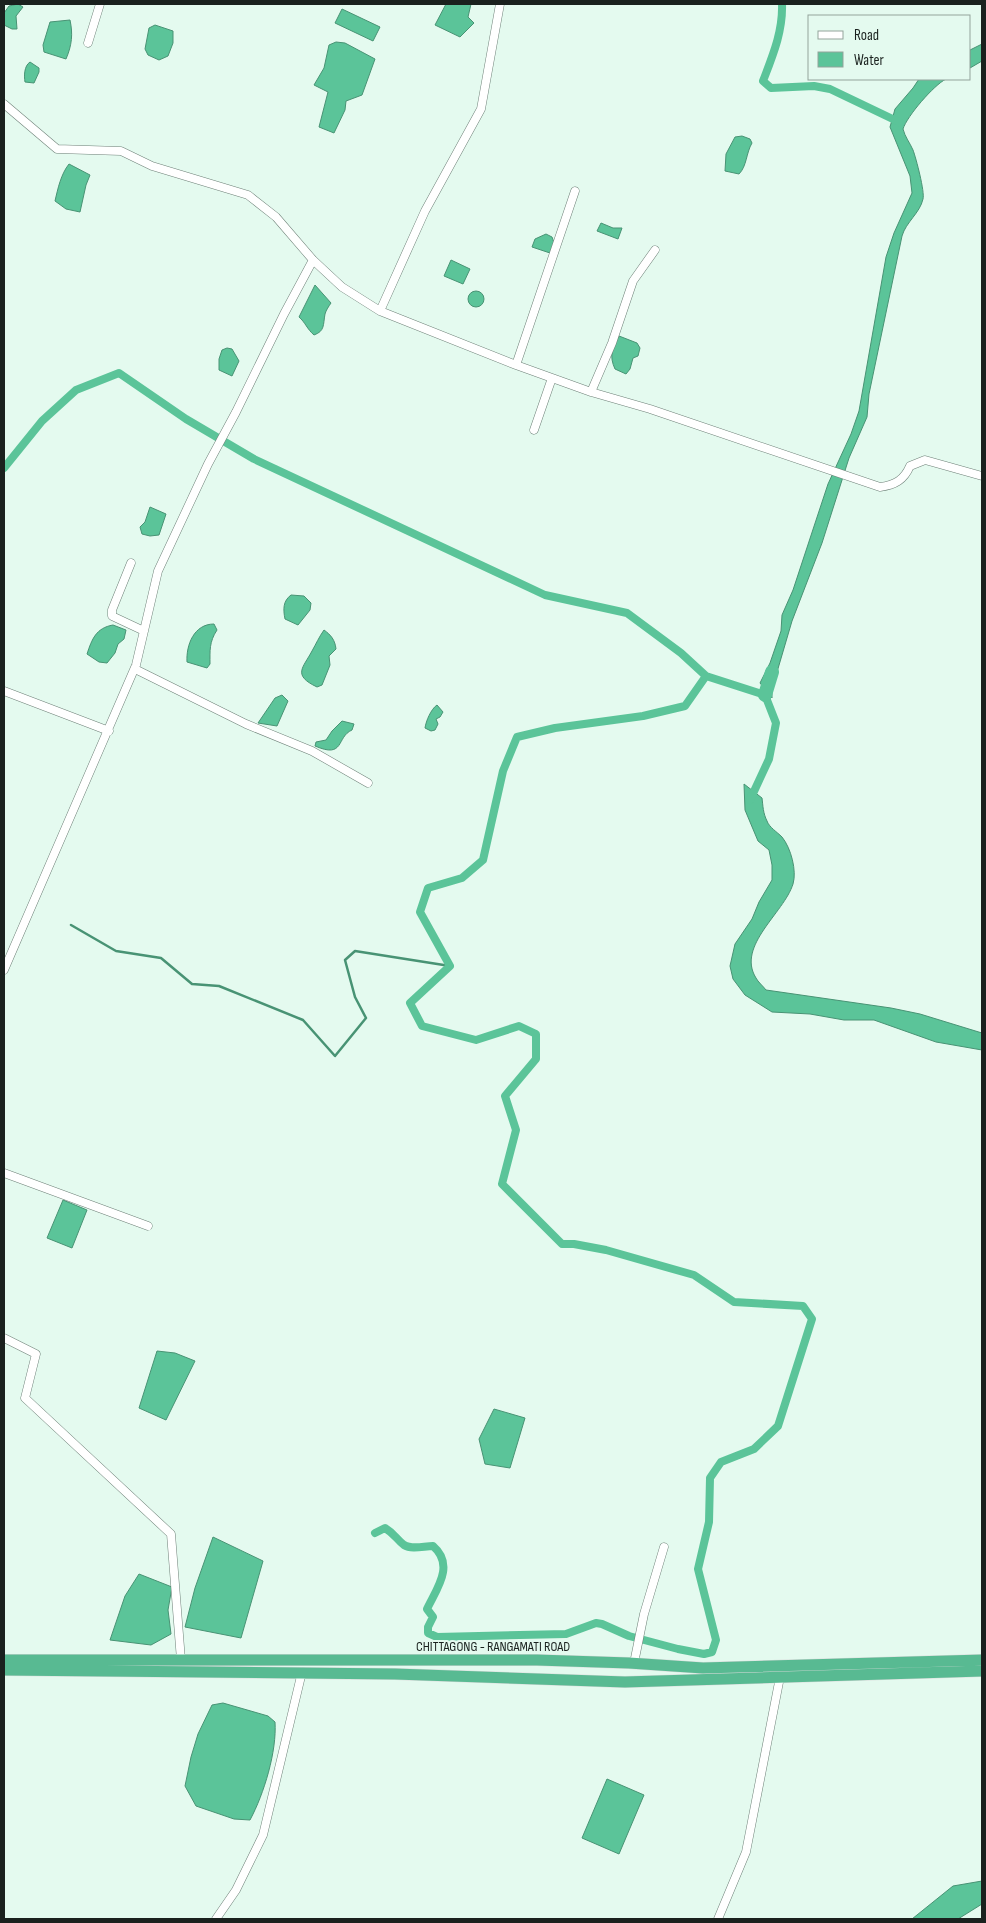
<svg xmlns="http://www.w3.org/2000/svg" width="986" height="1923" viewBox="0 0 986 1923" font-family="'Sofia Sans Condensed',sans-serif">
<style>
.water{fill:#5bc499;stroke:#489374}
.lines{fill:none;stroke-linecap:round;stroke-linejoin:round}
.stream{stroke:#489374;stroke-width:2.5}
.canal{stroke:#5bc499;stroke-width:8}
.river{stroke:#5bc499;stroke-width:14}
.minor-casing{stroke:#6e8178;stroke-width:9}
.highway-casing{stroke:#dadbdb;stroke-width:12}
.minor{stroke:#fff;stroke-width:8}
.highway{stroke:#58ba92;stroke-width:11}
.labels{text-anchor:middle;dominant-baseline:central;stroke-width:4;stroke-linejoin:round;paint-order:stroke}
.street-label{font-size:14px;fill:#1a211e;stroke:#e4faef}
</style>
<rect width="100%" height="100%" fill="#e4faef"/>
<path class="water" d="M 18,4 L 23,7 L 16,16 L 17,29 L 12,29 L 4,25 L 4,13 L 9,6 Z
M 446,4 L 471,4 L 468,17 L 474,23 L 460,37 L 435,25 Z
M 342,9 L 380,27 L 373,41 L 335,23 Z
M 70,20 C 73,34 72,45 66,59 L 44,52 L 43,45 L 50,22 Z
M 155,25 L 173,31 L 173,43 L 168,56 L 159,60 L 148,55 L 145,49 L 149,28 Z
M 336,42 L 345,43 L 375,59 L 362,95 L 346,101 L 345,110 L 334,133 L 319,127 L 328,92 L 314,85 L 324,68 L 329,45 Z
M 982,44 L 982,61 L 970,68 L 970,50 Z
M 30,62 L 39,68 L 39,72 L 34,83 L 25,82 C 24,76 24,66 30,62 Z
M 919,79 L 946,79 C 934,85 907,116 903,129 C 905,137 910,143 913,150 C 916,158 925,192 923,199 C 920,213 906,222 902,236 L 869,394 L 867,417 L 849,458 L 822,543 L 792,621 L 772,689 L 772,698 L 760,683 L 770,663 L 781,631 L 782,615 L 793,590 L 828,484 L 851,434 L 859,411 L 886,257 L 894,233 L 912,193 L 910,176 L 890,127 L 895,109 L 913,88 Z
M 742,136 L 750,139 L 752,143 C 746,153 747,166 739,174 L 725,171 L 726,154 L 735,137 Z
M 69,164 L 90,175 L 86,185 L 80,212 L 66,209 L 55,201 C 58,188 61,174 69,164 Z
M 601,223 L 613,228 L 622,228 L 618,239 L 597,231 Z
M 546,234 L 552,237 C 555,244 554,247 550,253 L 532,247 L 535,239 Z
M 451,260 L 470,269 L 463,284 L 444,276 Z
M 315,285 L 331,303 C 329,306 326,310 325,314 C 323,325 325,331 314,335 C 307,329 305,322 299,317 Z
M468 299a8 8 0 1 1 16 0a8 8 0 1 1-16 0Z
M 619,336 L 637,343 L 640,348 L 638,356 L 633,358 L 630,369 L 626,374 L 615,369 C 609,356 612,348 619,336 Z
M 227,348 L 232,349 L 239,361 L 232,376 L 219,370 L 219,359 L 222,350 Z
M 150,507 L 166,514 L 159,535 L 150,536 L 142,534 L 140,527 L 145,522 Z
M 291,595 L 304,596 L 311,603 L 310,610 L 298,625 L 285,619 C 283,609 283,601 291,595 Z
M 214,624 L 217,630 C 209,642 210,651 210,664 L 207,668 L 187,662 C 186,645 194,624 214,624 Z
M 113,625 L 126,630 L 124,639 L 118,644 L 115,653 L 107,663 L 99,662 L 87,654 C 92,639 96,628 113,625 Z
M 324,630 C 331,635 335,640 336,649 L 329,656 L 330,665 L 322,685 L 317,687 C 292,675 303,668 312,651 C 316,644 319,637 324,630 Z
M 282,695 L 288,701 L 277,726 L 258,723 L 275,698 Z
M 437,705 L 443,712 L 440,717 L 436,719 L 438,724 L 435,730 L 431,731 L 425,728 C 426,721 431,709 437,705 Z
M 342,721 L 354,724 L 352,730 C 336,737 345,759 315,746 L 316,742 L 326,740 L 332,731 Z
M 744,784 L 762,798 C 763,806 763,813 767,821 C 769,827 777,832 782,837 C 791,848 797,871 793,884 C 784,913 736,946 756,978 C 758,982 763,986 766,990 L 891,1008 L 920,1014 L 982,1033 L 982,1050 L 936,1042 L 874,1020 L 844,1020 L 810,1014 L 772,1012 L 745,995 L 733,979 L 730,966 L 735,944 L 752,919 L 759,902 L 772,880 L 772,865 L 769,850 L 758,841 L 745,810 Z
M 63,1200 L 87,1210 L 72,1248 L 47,1238 Z
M 157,1351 L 175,1353 L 195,1361 L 166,1420 L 139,1408 Z
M 494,1409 L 525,1418 L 510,1468 L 485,1464 L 479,1439 Z
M 213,1537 L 263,1561 L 241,1638 L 185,1627 L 195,1588 Z
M 139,1574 L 172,1587 L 168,1610 L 171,1634 L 151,1645 L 110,1640 L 125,1596 Z
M 223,1703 L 268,1716 L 275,1722 C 277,1751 264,1794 250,1820 L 234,1819 L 196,1806 L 185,1786 L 191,1757 L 198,1734 L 212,1705 Z
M 607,1779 L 644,1795 L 619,1854 L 582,1838 Z
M 982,1881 L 982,1904 L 958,1919 L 912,1919 L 953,1886 Z"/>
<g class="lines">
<path class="stream" d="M 71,925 L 116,951 L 161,958 L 192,984 L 219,986 L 303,1020 L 335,1056 L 366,1018 L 355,997 L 345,960 L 355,951 L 450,966"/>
<path class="canal" d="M 782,4 C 783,31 773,55 763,81 L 771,88 L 814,86 L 830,89 L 899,122
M 4,468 L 42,421 L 76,390 L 119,373 L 186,419 L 254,459 L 545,595 L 627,613 L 681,653 L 706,676 L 765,695 L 776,723 L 769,759 L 750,800
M 375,1533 L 385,1528 C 395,1534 397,1540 404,1545 C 412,1550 424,1546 433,1546 C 455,1565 437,1588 427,1609 L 433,1617 L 428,1627 L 428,1633 L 437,1637 L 566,1634 L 596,1623 L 602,1624 L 629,1636 L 678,1649 L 704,1654 L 712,1652 L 716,1640 L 698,1569 L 709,1522 L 710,1478 L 721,1462 L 754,1449 L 778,1426 L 812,1319 L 803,1306 L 734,1302 L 694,1275 L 606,1250 L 574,1244 L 562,1244 L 502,1184 L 516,1130 L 505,1096 L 536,1059 L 536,1034 L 519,1026 L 476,1040 L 422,1026 L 410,1003 L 450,966 L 420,912 L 428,888 L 462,878 L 483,860 L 503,771 L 517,737 L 555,728 L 643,716 L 685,706 L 706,676"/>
<path class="river" d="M 765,695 L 772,672"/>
<g class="minor-casing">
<path id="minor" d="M 88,43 L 100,4
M 4,104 L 57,149 L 121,151 L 152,166 L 248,195 L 276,217 L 313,260 L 342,287 L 380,311 L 516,365 L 591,392 L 650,409 L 880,487 C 895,485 904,480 910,466 L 925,460 L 982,476
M 380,311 L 425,211 L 481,109 L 500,4
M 516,365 L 575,191
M 591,392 L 612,343 L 633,281 L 655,250
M 534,430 L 552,378
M 131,563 L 112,610 L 112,616 L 144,631
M 135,669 L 246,724 L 312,751 L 368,783
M 4,691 L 109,731
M 4,970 L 136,665 L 158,571 L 208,464 L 236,412 L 284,314 L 313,260
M 4,1173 L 148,1226
M 4,1338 L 36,1354 L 25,1398 L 171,1534 L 181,1660
M 634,1663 L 644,1614 L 664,1547
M 216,1919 L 236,1890 L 263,1835 L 302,1672
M 718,1919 L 746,1852 L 780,1677"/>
</g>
<g class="highway-casing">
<path id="highway" d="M 4,1660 L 537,1660 L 629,1663 L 703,1668 L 982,1660
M 4,1670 L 395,1674 L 625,1682 L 982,1671"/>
</g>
<use href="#minor" class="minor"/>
<use href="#highway" class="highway"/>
</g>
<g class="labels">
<g class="street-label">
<text x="493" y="1646">CHITTAGONG - RANGAMATI ROAD</text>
</g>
</g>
<rect width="986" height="1923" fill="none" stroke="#1a211e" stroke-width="10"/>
<rect x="808" y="15" width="162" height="65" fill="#e4faef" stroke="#93a39b"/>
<rect x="818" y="31" width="25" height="8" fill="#ffffff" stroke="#93a39b"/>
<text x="854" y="40" font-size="15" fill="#1a211e">Road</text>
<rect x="818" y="52" width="25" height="15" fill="#5bc499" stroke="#93a39b"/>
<text x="854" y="65" font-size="15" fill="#1a211e">Water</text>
</svg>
